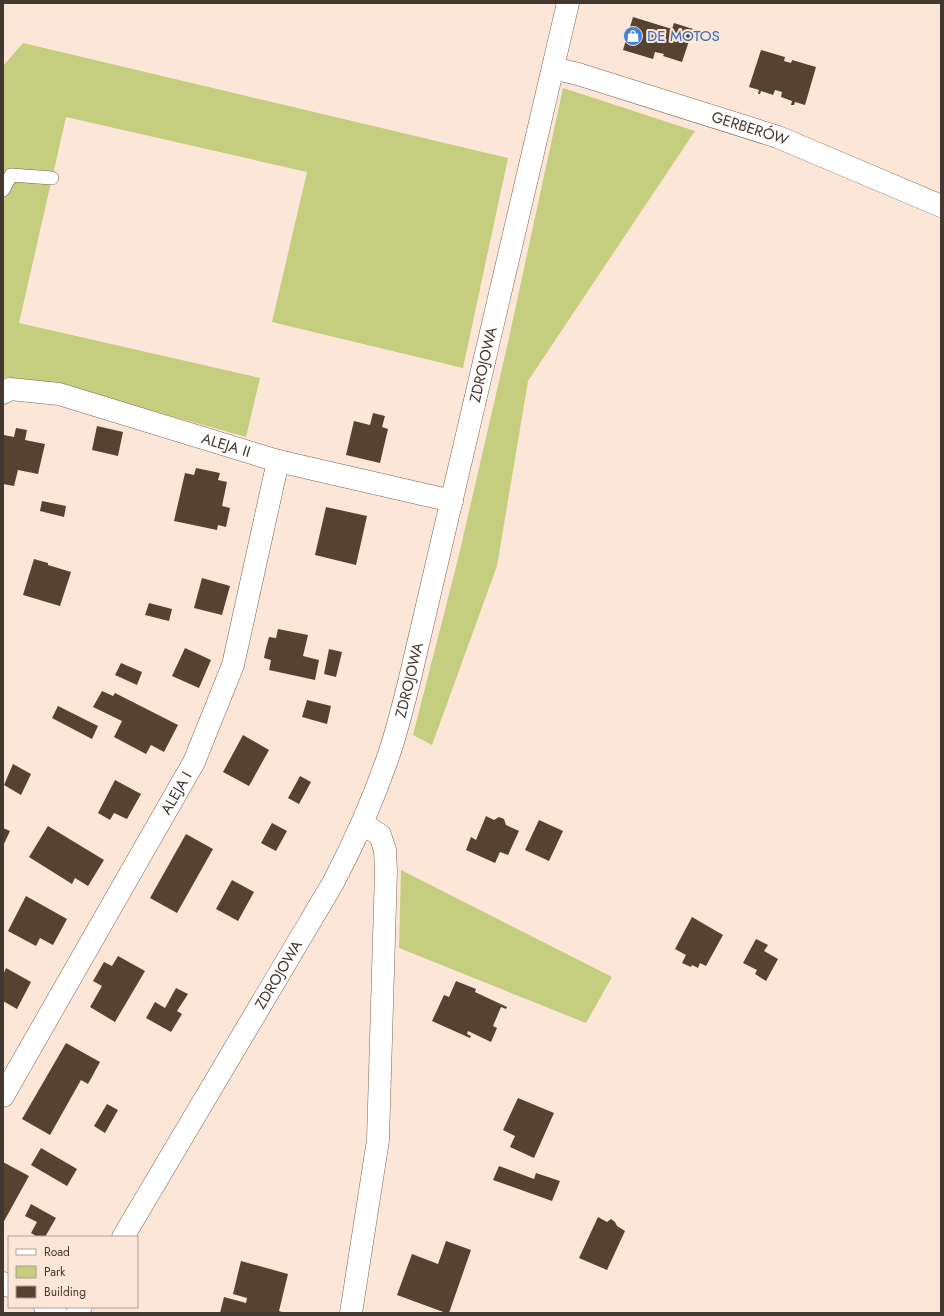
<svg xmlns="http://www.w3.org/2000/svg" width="944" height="1316" viewBox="0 0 944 1316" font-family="Jost,sans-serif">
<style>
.green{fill:#c5cd7e}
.building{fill:#574231}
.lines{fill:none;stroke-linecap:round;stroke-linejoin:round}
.service-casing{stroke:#7b6452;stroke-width:14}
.minor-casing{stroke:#7b6452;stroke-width:23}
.tertiary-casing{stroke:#7b6452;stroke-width:23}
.service{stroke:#fff;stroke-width:13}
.minor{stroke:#fff;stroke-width:22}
.tertiary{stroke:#fff;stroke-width:22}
.labels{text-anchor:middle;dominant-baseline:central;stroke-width:4;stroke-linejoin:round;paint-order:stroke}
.shop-label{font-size:15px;fill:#366cbe;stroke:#fce6d7;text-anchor:start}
.street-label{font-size:15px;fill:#433830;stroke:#fce6d7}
</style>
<rect width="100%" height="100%" fill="#fce6d7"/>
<path class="green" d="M 23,43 L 508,158 L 463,368 L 272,322 L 307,172 L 66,117 L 19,323 L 260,378 L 246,437 L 60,385 L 3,378 L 3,66 Z
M 563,88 L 695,131 L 528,381 L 497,566 L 432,745 L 413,735 L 458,559 L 509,338 Z
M 401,870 L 612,977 L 586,1023 L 399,948 Z"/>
<path class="building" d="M 633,17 L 672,29 L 674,23 L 693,29 L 682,62 L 663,56 L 664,54 L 655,52 L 653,59 L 623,50 Z
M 761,50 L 785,57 L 784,61 L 791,63 L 792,60 L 816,67 L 805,105 L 795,102 L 794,105 L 791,105 L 792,101 L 781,97 L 782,92 L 775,90 L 773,95 L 761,91 L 760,94 L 758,94 L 759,90 L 749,87 Z
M 373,413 L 385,416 L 382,427 L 388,429 L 380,463 L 346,455 L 354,421 L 370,425 Z
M 97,426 L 123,432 L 118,456 L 92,450 Z
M 16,428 L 27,430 L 25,440 L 45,444 L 38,474 L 18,470 L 14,486 L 3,484 L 3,441 L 4,435 L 14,437 Z
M 196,468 L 220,473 L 218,480 L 227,482 L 222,506 L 230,508 L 226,527 L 218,525 L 217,530 L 174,521 L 185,473 L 194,475 Z
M 42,501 L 66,506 L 64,517 L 40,511 Z
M 326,507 L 367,516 L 356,565 L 315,555 Z
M 34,559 L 48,563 L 48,565 L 71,572 L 60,606 L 23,595 Z
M 202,578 L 230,586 L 222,615 L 194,608 Z
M 149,603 L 172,609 L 169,621 L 145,615 Z
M 278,629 L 308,635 L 303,656 L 319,660 L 315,680 L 269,670 L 271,660 L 264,658 L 266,648 L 269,637 L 276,638 Z
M 185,648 L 211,660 L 199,688 L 172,676 Z
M 329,649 L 342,652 L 336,677 L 324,674 Z
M 121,663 L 142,672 L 137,685 L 115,675 Z
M 102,691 L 113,696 L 115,693 L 178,725 L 164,752 L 151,745 L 146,754 L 114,737 L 122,721 L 93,707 Z
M 307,700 L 331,706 L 327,724 L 302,717 Z
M 58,706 L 98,726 L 92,739 L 52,718 Z
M 243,735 L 269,750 L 249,786 L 223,772 Z
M 13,764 L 31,774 L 21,795 L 4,785 Z
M 300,776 L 311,782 L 299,804 L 288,798 Z
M 115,780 L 141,794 L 127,819 L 114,813 L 110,820 L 98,813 Z
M 486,816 L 494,820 L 499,817 L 504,819 L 506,825 L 519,831 L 508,855 L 500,852 L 495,863 L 466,850 L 471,837 L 476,840 Z
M 539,820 L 563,831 L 549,861 L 525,850 Z
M 272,823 L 287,831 L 276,851 L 261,843 Z
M 48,826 L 104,860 L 88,886 L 75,878 L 72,884 L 29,857 Z
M 3,828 L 10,831 L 3,846 Z
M 186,834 L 213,849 L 177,913 L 150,898 Z
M 232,880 L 254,892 L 238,921 L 216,909 Z
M 26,896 L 67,919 L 53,945 L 40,938 L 36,946 L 8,931 Z
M 692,917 L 723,935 L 706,966 L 700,963 L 698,968 L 692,965 L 691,967 L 682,963 L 686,955 L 675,949 Z
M 756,939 L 768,945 L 764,951 L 778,959 L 766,981 L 755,974 L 757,970 L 743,963 Z
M 118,956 L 145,971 L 115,1022 L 90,1007 L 102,986 L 93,981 L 104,962 L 112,966 Z
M 6,968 L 31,982 L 17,1009 L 3,1001 L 3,975 Z
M 456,981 L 476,989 L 475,992 L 507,1007 L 506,1009 L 501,1007 L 493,1026 L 497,1028 L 491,1042 L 468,1031 L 467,1034 L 471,1036 L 470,1038 L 432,1021 L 444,995 L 449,997 Z
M 176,988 L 188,994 L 177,1011 L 182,1014 L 171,1032 L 146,1018 L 155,1002 L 165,1008 Z
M 66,1043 L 100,1062 L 88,1084 L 81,1080 L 50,1135 L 22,1119 Z
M 518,1098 L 554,1113 L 534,1158 L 510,1147 L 515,1136 L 503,1130 Z
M 107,1104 L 118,1110 L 105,1133 L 94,1126 Z
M 41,1148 L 77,1169 L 67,1186 L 31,1165 Z
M 3,1162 L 29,1176 L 3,1223 Z
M 499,1166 L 534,1179 L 536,1173 L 560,1181 L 552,1201 L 493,1180 Z
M 31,1204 L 56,1218 L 45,1237 L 38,1237 L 31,1233 L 37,1222 L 25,1216 Z
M 598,1217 L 607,1222 L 611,1219 L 615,1222 L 617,1226 L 625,1231 L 607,1270 L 579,1258 Z
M 446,1241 L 471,1250 L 449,1313 L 446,1313 L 397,1295 L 412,1254 L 438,1264 Z
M 241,1261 L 288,1274 L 279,1311 L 285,1313 L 220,1313 L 224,1297 L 246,1303 L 247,1298 L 233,1294 Z"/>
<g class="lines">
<g class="service-casing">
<path id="service" d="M 3,190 L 11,175 L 52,178"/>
</g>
<g class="minor-casing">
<g id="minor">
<path id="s1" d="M 553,68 L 578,74 L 778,137 L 941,206"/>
<path id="s2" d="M 3,393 L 10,389 L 59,394 L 278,461 L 452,501"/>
<path id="s3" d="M 3,1096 L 194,762 L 233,665 L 278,461"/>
<path d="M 3,1283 L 9,1286"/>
<path d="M 45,1307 L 56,1313"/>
<path d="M 351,1313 L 378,1140 L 386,871 L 385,850 L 380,835 L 362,824"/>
</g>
</g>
<g class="tertiary-casing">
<g id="tertiary">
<path id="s4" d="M 123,1237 L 333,883 C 354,843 372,803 387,760 C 397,732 404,703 411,674 L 568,3"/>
<path d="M 77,1313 L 81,1307"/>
</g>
</g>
<use href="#service" class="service"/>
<use href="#minor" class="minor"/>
<use href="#tertiary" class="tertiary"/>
</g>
<defs>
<g id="shop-disc" transform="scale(1)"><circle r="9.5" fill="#3f7fe0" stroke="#fce6d7"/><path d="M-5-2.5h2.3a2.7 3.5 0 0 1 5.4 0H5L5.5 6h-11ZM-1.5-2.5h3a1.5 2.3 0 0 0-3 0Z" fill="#fff"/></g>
</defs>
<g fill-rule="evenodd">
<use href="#shop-disc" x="633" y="36"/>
</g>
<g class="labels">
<g class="shop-label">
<text x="647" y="36">DE MOTOS</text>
</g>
<g class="street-label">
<text stroke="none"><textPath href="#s1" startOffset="206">GERBERÓW</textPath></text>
<text stroke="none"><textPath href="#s4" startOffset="953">ZDROJOWA</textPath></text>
<text stroke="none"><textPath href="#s2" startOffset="232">ALEJA II</textPath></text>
<text stroke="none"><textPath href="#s4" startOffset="629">ZDROJOWA</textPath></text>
<text stroke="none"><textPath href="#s3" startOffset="349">ALEJA I</textPath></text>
<text stroke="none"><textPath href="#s4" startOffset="305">ZDROJOWA</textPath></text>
</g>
</g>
<rect width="944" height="1316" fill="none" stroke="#433830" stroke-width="8"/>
<rect x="8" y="1236" width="130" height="72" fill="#fce6d7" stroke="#b2a094"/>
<rect x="16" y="1249" width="20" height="6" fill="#ffffff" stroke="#b2a094"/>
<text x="44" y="1256" font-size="12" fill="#433830">Road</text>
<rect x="16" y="1266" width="20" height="12" fill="#c5cd7e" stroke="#b2a094"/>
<text x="44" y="1276" font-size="12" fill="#433830">Park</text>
<rect x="16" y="1286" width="20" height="12" fill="#574231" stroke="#b2a094"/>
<text x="44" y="1296" font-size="12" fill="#433830">Building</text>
</svg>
